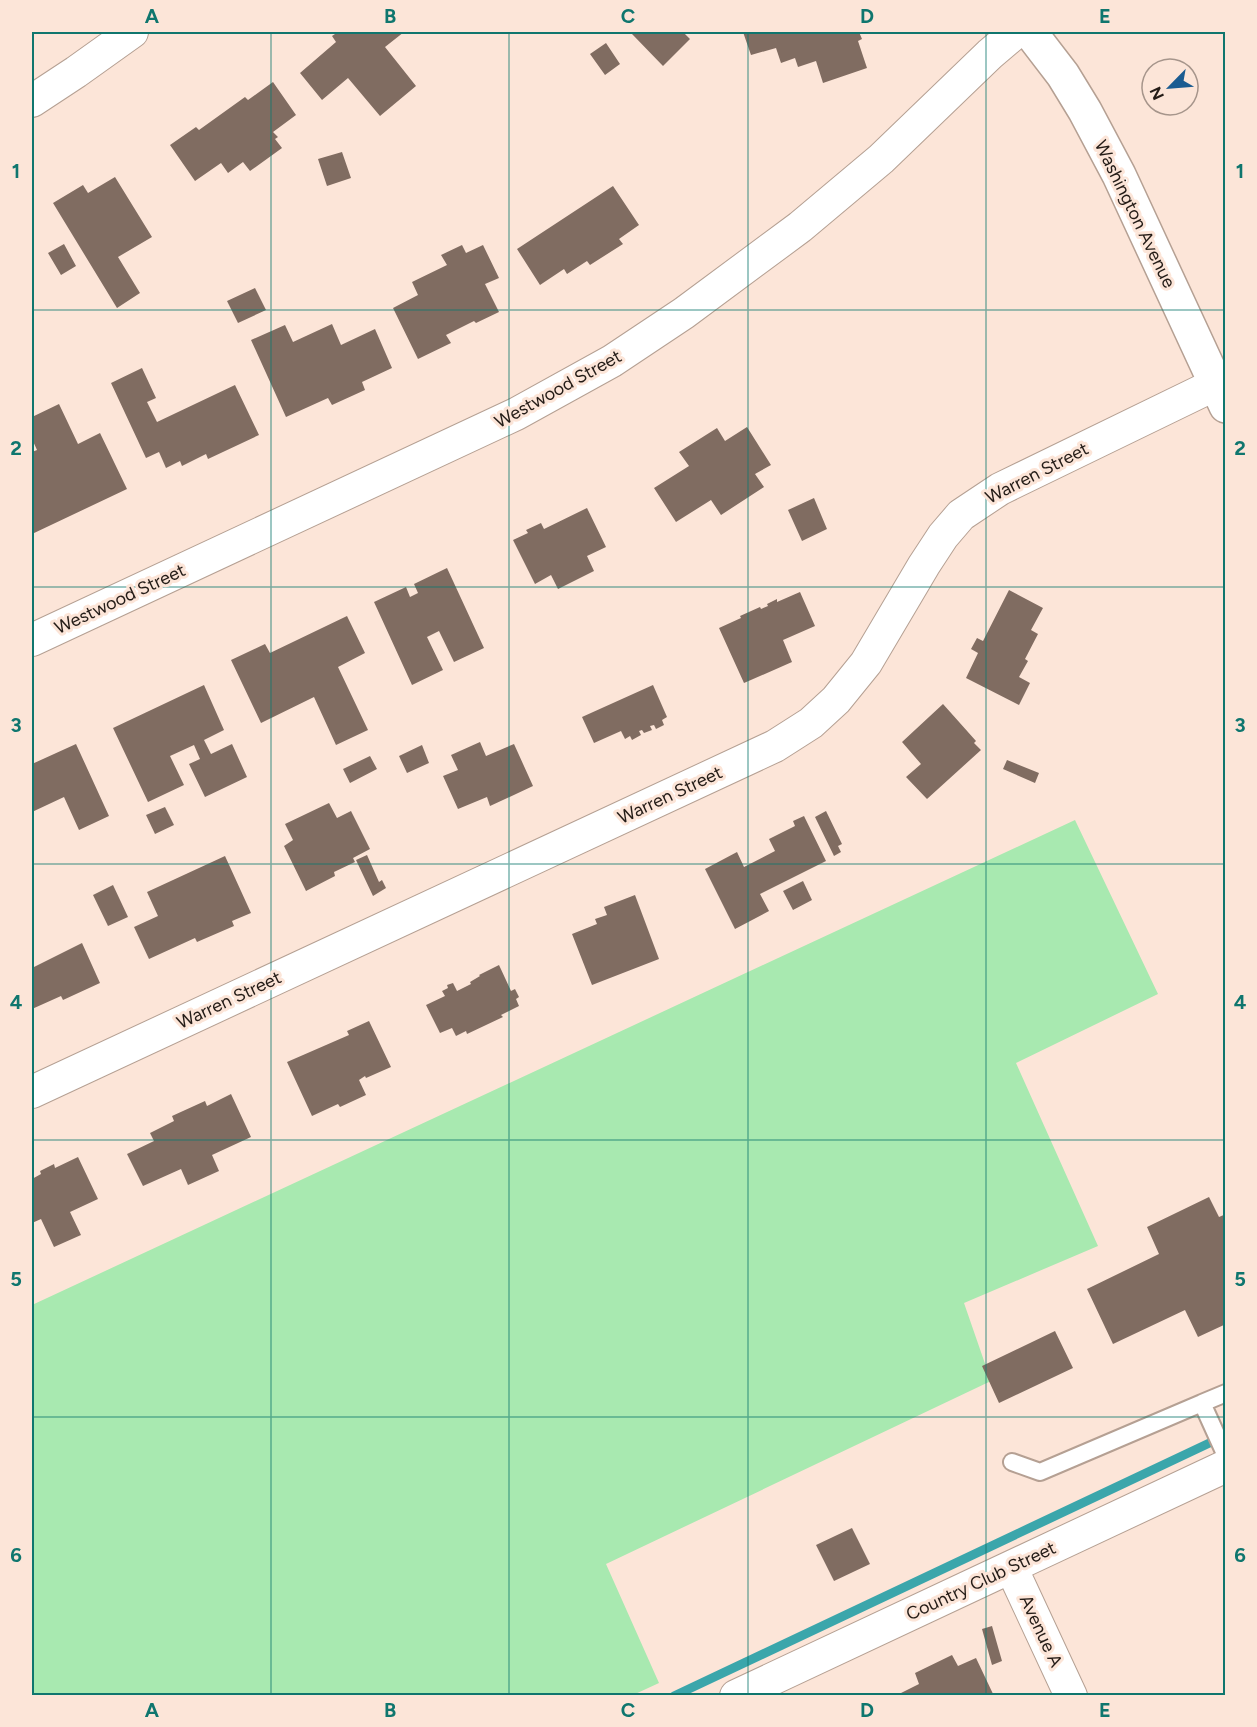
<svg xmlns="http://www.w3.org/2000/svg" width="1257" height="1727" viewBox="0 0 1257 1727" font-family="Figtree,sans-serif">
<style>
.green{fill:#a8e9b0}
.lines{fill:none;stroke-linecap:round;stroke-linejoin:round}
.stream{stroke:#3ba6ab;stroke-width:9}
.building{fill:#806c61}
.service-casing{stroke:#b5a093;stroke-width:20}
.minor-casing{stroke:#b5a093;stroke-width:34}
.tertiary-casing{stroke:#b5a093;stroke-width:36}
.service{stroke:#fff;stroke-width:16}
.minor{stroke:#fff;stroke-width:32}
.tertiary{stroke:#fff;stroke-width:33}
.grid{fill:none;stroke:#0f766e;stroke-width:1.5;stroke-opacity:0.55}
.labels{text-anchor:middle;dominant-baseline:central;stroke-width:6;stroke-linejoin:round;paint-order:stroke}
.street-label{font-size:18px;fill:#241c17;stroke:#fce5d8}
.neatline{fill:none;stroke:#0f766e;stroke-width:2}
.grid-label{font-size:20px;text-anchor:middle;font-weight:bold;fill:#0f766e}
</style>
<rect width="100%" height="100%" fill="#fce5d8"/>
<path class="green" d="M 1075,820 L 1158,994 L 1016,1063 L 1098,1246 L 964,1303 L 991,1381 L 606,1564 L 659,1683 L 633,1695 L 32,1695 L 32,1305 Z"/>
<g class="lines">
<path class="stream" d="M 674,1696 L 1220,1438"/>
</g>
<path class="building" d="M 338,32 L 404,32 L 385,47 L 416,86 L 380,116 L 348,78 L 322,100 L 300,73 L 336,42 L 332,36 Z
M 634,32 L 683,32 L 690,39 L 663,66 L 632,34 Z
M 743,32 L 859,32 L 862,39 L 858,41 L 867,68 L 823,83 L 816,61 L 798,67 L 795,58 L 781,63 L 776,48 L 751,55 Z
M 606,43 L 620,64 L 605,75 L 590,54 Z
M 273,82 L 296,115 L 273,132 L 278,137 L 275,139 L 282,148 L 250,171 L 243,162 L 228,173 L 221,163 L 195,181 L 170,145 L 196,127 L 199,130 L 245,97 L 248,100 Z
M 342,152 L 351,178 L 327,186 L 318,159 Z
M 115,177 L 152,237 L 118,257 L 140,293 L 117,308 L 53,203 L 83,185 L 88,193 Z
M 613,186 L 639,225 L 619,239 L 623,244 L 590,265 L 587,261 L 567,274 L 564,269 L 540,285 L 517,249 Z
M 64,244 L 76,266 L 61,275 L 48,253 Z
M 462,245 L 466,253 L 483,245 L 499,278 L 485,284 L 499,312 L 476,323 L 474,321 L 446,335 L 451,343 L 418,359 L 393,308 L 418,295 L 412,282 L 447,265 L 441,255 Z
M 255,288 L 266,310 L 238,323 L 227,301 Z
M 332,324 L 341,345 L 375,329 L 392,368 L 362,382 L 365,390 L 332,405 L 328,398 L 286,417 L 251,340 L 285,325 L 293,342 Z
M 142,368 L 156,398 L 147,402 L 157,422 L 235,385 L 259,435 L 208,459 L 206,454 L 182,466 L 180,461 L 166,468 L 159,452 L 146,458 L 111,383 Z
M 59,404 L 78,444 L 100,433 L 127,489 L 32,534 L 32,452 L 37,450 L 32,439 L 32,417 Z
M 747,427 L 771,465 L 755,474 L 764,487 L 721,515 L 711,500 L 676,522 L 654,488 L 689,466 L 679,452 L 717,428 L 725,441 Z
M 814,498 L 827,529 L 802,541 L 788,510 Z
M 587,508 L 606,547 L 587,556 L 594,571 L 558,589 L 551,575 L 535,584 L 513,540 L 528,533 L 526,530 L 541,523 L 544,529 Z
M 447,568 L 484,648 L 454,662 L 439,631 L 427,637 L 443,670 L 412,685 L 374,602 L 406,587 L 410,597 L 418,593 L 414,584 Z
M 1009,590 L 1043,608 L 1031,630 L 1038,634 L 1025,659 L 1028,661 L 1019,677 L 1030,683 L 1019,705 L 966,678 L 978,653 L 971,649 L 977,638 L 983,641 Z
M 800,592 L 815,626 L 783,640 L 792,662 L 744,683 L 719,628 L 741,618 L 740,616 L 760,607 L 761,609 L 768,606 L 767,604 L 777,599 L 777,602 Z
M 347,616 L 365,653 L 338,667 L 368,730 L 336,745 L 314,697 L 261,723 L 231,660 L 265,644 L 270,653 Z
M 204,685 L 224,730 L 204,740 L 211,754 L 232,744 L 247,777 L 205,797 L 189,764 L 200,759 L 194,745 L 170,756 L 184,785 L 148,802 L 113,728 Z
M 653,685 L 667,717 L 662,720 L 664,725 L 656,729 L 654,725 L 650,726 L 652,730 L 644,733 L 642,730 L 639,731 L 641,735 L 632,740 L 630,736 L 625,739 L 621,731 L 594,743 L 582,717 Z
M 943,704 L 976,741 L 974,743 L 981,750 L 927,799 L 906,777 L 921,764 L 902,742 Z
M 480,742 L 486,756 L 514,744 L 533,786 L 490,806 L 487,797 L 458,809 L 443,776 L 458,770 L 451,755 Z
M 76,744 L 109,816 L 79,830 L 64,797 L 32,812 L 32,764 Z
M 422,745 L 429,763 L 407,773 L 399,756 Z
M 370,756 L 377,769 L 350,783 L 343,769 Z
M 1007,760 L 1039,773 L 1035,783 L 1003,769 Z
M 329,803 L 337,818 L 351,811 L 370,849 L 353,858 L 355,862 L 334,872 L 335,876 L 306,891 L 284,846 L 293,840 L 285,824 Z
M 165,807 L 174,825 L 155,834 L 146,815 Z
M 826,811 L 842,844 L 838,846 L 841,852 L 834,856 L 815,817 Z
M 804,816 L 826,861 L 760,894 L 769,911 L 735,929 L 705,869 L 737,852 L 744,867 L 775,851 L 769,839 L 795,826 L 793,821 Z
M 367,855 L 379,882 L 382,880 L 386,888 L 373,896 L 356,860 Z
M 225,856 L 251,913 L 232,921 L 234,926 L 197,942 L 195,938 L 149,959 L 134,927 L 158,916 L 147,892 Z
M 803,881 L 812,900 L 793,910 L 783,891 Z
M 113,885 L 128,917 L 108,926 L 93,895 Z
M 635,895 L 659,959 L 592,985 L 572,934 L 597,924 L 595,919 L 607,915 L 604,907 Z
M 82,943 L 100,983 L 63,1000 L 61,996 L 32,1009 L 32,968 Z
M 499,965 L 511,991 L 515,989 L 519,997 L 516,999 L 519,1006 L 501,1015 L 503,1017 L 467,1034 L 466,1031 L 456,1036 L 452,1028 L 440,1033 L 426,1005 L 445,996 L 442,991 L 448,988 L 447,985 L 453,983 L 457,991 L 471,984 L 470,982 L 480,976 L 479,975 Z
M 369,1021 L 391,1067 L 366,1078 L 365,1076 L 359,1080 L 366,1095 L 340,1107 L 338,1104 L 312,1116 L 287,1062 L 349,1035 L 347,1031 Z
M 231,1094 L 251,1137 L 212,1155 L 219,1171 L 188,1185 L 181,1169 L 143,1186 L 127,1154 L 154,1141 L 150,1133 L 174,1121 L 172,1116 L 205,1101 L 207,1106 Z
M 78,1157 L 98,1199 L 70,1212 L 81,1235 L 54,1247 L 41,1219 L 32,1223 L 32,1179 L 41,1174 L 40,1171 L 54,1164 L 55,1168 Z
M 1209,1197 L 1219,1217 L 1226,1214 L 1226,1324 L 1198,1337 L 1185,1310 L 1113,1344 L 1087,1289 L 1159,1254 L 1147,1227 Z
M 1055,1331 L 1073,1368 L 999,1403 L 982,1366 Z
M 852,1528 L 870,1564 L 834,1581 L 816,1545 Z
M 992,1626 L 1002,1661 L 992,1665 L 982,1629 Z
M 952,1655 L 958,1666 L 976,1658 L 994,1696 L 900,1696 L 899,1694 L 919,1684 L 915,1673 Z"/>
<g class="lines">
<g class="service-casing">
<path id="service" d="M 1202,1403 L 1226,1393
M 1012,1462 L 1040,1472 L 1202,1403 L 1226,1456"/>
</g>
<g class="minor-casing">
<path id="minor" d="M 32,101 L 76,72 L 132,32
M 32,640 L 516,414 L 612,361 L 684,313 L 800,227 L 881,159 L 990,54 L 1016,32
M 32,1092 L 775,746 L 811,723 L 836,700 L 866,663 L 924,565 L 943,536 L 961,515 L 1000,489 L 1216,384
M 1011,1567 L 1071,1696
M 736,1696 L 1226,1466"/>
</g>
<g class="tertiary-casing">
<path id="tertiary" d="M 1030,32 L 1063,75 L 1085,111 L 1119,175 L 1226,406"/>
</g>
<use href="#service" class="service"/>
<use href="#minor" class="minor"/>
<use href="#tertiary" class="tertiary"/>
</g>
<path class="grid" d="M 271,32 L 271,1696M 509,32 L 509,1696M 748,32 L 748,1696M 986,32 L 986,1696M 32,310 L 1226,310M 32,587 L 1226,587M 32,864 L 1226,864M 32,1140 L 1226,1140M 32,1417 L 1226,1417"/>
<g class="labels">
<g class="street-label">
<text transform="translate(1135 214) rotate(64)">Washington Avenue</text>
<text transform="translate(558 389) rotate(-29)">Westwood Street</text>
<text transform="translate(1037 473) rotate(-27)">Warren Street</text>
<text transform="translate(120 599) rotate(-25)">Westwood Street</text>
<text transform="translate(670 795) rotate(-25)">Warren Street</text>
<text transform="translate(229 1000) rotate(-25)">Warren Street</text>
<text transform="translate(981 1581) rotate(-25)">Country Club Street</text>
<text transform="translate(1041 1631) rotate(65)">Avenue A</text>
</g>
</g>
<rect width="1257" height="1727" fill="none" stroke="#fce5d8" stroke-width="66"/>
<g transform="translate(1170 87) rotate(245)"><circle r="28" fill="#fce5d8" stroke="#a6958b" stroke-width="1.5"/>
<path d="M0-4.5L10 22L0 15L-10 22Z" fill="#1b5c91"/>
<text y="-9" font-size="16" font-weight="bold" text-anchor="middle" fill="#241c17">N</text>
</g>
<rect x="33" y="33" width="1191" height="1661" class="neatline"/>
<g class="grid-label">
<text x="152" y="23">A</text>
<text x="390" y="23">B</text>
<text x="628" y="23">C</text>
<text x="867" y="23">D</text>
<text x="1105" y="23">E</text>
<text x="16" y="178">1</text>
<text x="1240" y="178">1</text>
<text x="16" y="455">2</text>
<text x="1240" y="455">2</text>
<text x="16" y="732">3</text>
<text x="1240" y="732">3</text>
<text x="16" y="1009">4</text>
<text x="1240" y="1009">4</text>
<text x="16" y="1286">5</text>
<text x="1240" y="1286">5</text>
<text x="16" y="1562">6</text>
<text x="1240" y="1562">6</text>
<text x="152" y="1717">A</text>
<text x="390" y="1717">B</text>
<text x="628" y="1717">C</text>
<text x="867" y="1717">D</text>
<text x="1105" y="1717">E</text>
</g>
</svg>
